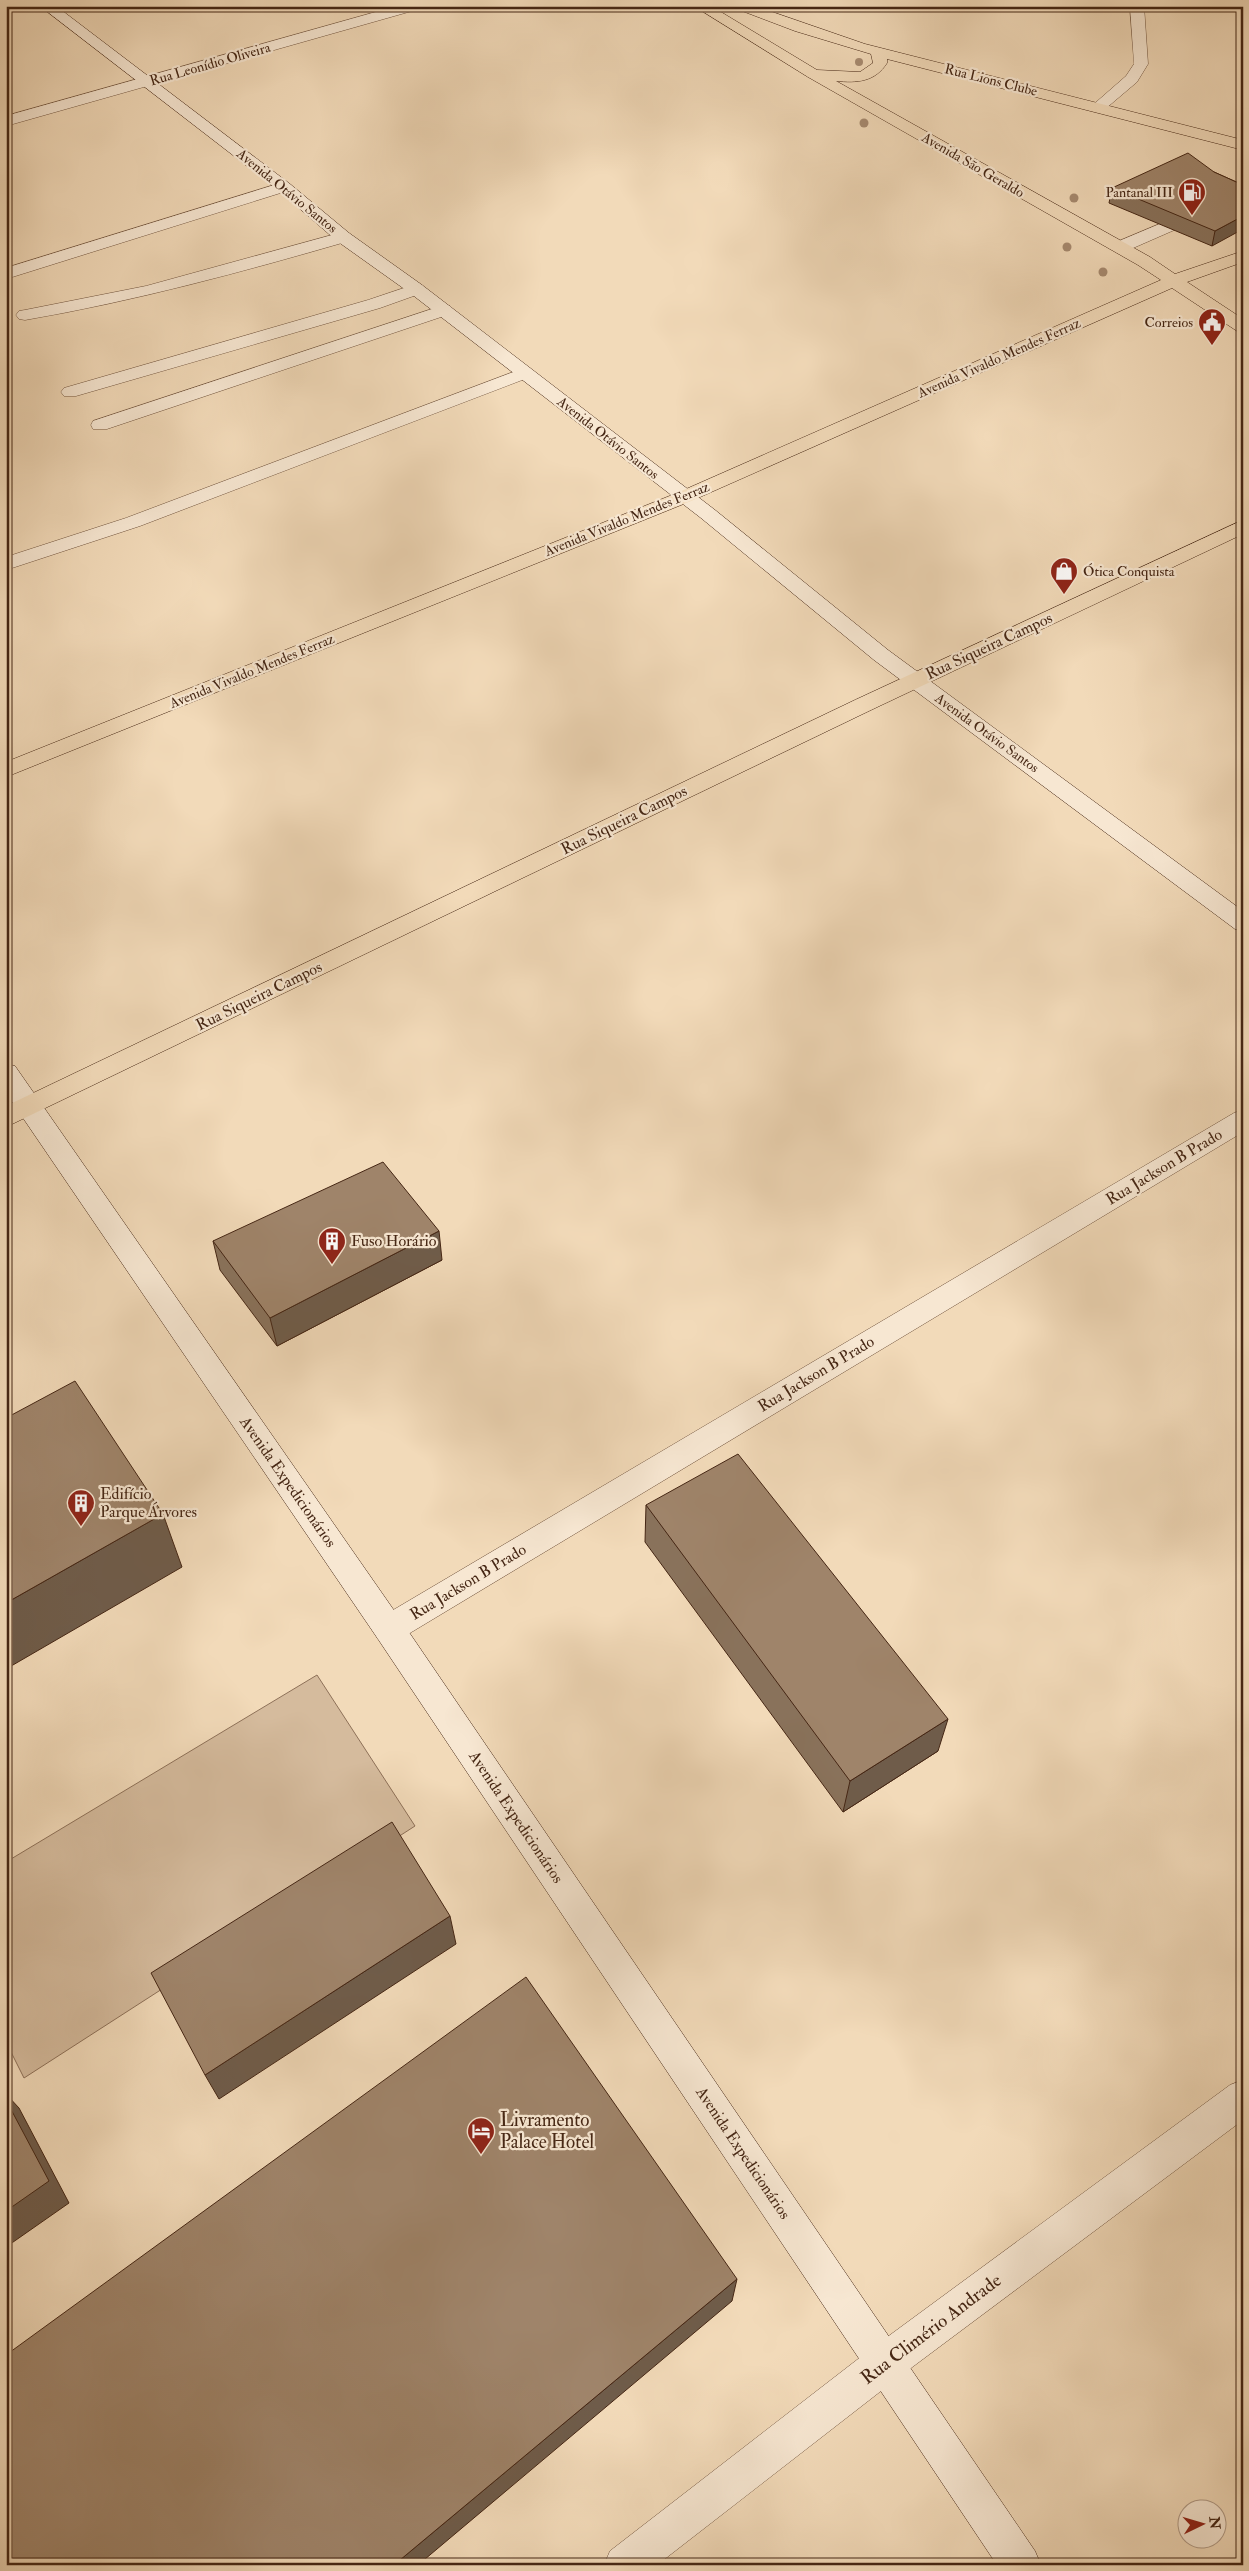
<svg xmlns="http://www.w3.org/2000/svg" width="1249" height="2571" viewBox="0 0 1249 2571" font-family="'IM FELL Double Pica',serif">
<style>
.green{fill:#d5bb9d;stroke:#8d7058}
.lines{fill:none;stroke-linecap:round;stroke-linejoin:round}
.lane-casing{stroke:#70533d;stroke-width:1}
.street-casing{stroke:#70533d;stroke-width:1}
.secondary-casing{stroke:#452614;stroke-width:1}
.primary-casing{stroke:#452614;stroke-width:1}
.lane{fill:#f7e7d2;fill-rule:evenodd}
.street{fill:#f7e7d2;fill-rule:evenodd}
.secondary{fill:#f7e7d2;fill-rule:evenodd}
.primary{fill:#f2dab9;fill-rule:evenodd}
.tree{fill:#a78b71}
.wall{fill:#89725b;stroke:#452614}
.shaded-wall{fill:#6f5c4a;stroke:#452614}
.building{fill:#9f846a;stroke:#452614}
.labels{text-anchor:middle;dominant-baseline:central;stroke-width:4.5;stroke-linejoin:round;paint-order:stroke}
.far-street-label{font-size:14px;fill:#452614;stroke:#f7e7d2}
.far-poi-label{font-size:14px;fill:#452614;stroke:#f7e7d2;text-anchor:end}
.street-label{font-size:16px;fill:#452614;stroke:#f7e7d2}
.poi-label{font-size:16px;fill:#452614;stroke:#f7e7d2;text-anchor:start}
.near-poi-label{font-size:19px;fill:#452614;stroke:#f7e7d2;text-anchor:start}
.near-street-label{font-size:19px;fill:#452614;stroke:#f7e7d2}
</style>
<rect width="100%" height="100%" fill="#f2dab9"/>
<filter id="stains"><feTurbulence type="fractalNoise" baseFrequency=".004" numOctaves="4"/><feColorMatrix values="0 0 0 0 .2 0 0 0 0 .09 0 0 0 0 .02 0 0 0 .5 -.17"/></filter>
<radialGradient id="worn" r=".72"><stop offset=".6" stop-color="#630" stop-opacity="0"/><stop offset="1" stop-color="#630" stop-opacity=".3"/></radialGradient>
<path class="green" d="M 317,1675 L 415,1826 L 24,2078 L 6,2042 L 6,1862 Z"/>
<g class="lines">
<g class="lane-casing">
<path id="lane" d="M 1130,6 L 1144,6 L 1148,64 L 1137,82 L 1104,110 L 1094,110 L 1091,107 L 1094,104 L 1126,76 L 1134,64 Z
M 1243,189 L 1243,200 L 1124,252 L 1118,253 L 1110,248 L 1112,244 Z
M 343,232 L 349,233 L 351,237 L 349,241 C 242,272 135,301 25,320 L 19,319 L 16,315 L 19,311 L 25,310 L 146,286 Z
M 416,284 L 422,285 L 425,289 L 422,293 L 380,308 L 76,396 L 64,396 L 61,392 L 64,388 L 368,300 Z
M 444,305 L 450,306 L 453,310 L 450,314 L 107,429 L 93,429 L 91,425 L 93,421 Z"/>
</g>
<g class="street-casing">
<path id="street" d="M 397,6 L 421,6 L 419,9 L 6,126 L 6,116 Z
M 284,182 L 292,187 L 290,190 L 6,279 L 6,268 Z
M 524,368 L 530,369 L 533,373 L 530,377 L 140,526 L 6,570 L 6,557 L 126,518 Z
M 1243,1110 L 1243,1132 L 400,1639 L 389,1643 L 378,1639 L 373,1629 L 378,1619 L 1234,1113 Z
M 1243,2080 L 1243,2120 L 899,2377 L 657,2565 L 604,2565 L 610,2551 L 871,2349 L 1230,2085 Z"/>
</g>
<g class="secondary-casing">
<path id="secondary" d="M 40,6 L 56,6 L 290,184 L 349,233 L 422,285 L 715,510 L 888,650 L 1243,911 L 1243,931 L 1235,929 L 874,660 L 701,518 L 410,293 L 337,241 L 278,190 Z
M 6,1064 L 15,1066 L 400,1619 L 1035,2551 L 1041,2565 L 997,2565 L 378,1639 L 6,1093 Z"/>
</g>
<g class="primary-casing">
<path id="primary" d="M 694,6 L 711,6 L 817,70 L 860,72 L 873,63 L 871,54 L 795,31 L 737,9 L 735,6 L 755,6 L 865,44 L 1243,140 L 1243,150 L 887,59 L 887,63 C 875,82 857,83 836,81 L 1150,257 L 1175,274 L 1243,251 L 1243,262 L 1187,282 L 1243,319 L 1243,332 L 1237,331 L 1172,288 L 691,501 L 6,777 L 6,762 L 677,493 L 1161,280 L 1138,265 L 808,77 Z
M 1243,520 L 1243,534 L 871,710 L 6,1127 L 6,1106 L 855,700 Z"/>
</g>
<use href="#lane" class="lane"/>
<use href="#street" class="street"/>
<use href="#secondary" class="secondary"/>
<use href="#primary" class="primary"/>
</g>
<g class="tree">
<circle cx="859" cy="62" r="4"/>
<circle cx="864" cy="123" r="4.5"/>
<circle cx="1074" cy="198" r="4.5"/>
<circle cx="1067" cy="247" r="4.5"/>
<circle cx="1103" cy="272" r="4.5"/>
</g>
<path class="wall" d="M 1214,172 L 1243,185 L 1212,246 L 1109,203 L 1112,188 Z
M 213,1241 L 442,1260 L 277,1346 L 220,1270 Z
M 646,1505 L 938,1751 L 843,1812 L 645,1542 Z"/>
<path class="shaded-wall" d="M 1243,216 L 1243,229 L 1212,246 L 1215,231 Z
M 439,1231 L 442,1260 L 277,1346 L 270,1318 Z
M 163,1514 L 182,1567 L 6,1669 L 6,1603 Z
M 948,1719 L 938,1751 L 843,1812 L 850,1781 Z
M 450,1916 L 456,1944 L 219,2099 L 205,2075 Z
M 6,2094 L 19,2108 L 69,2203 L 6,2247 Z
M 737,2279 L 732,2301 L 418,2565 L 394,2565 Z"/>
<path class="building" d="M 1188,153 L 1214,172 L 1243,185 L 1243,216 L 1215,231 L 1112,188 Z
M 383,1162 L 439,1231 L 270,1318 L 213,1241 Z
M 75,1381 L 163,1514 L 6,1603 L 6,1418 Z
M 738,1454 L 948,1719 L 850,1781 L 646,1505 Z
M 392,1822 L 450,1916 L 205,2075 L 151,1973 Z
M 526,1977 L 737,2279 L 394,2565 L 6,2565 L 6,2355 Z
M 6,2100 L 49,2181 L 6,2211 Z"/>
<defs>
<g id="fuel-pin" transform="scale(1.4375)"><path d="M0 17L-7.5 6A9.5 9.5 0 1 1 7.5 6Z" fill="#8f2418" stroke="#f7e7d2"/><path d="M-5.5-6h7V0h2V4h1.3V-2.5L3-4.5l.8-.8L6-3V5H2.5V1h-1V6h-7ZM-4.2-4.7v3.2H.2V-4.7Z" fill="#fff"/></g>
<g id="civic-pin" transform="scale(1.4375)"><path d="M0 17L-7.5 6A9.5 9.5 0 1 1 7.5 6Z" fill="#8f2418" stroke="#f7e7d2"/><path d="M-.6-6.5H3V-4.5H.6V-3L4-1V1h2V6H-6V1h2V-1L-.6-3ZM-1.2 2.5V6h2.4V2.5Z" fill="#fff"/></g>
<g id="shop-pin" transform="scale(1.4375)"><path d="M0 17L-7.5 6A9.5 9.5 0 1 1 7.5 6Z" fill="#8f2418" stroke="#f7e7d2"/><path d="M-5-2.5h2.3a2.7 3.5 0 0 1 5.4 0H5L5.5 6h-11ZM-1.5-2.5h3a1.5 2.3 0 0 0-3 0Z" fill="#fff"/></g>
<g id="building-pin" transform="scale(1.4375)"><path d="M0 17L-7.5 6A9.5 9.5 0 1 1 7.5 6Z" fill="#8f2418" stroke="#f7e7d2"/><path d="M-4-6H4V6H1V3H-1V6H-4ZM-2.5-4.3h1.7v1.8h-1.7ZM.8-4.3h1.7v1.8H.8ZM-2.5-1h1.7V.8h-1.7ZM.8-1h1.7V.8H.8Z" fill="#fff"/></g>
<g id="hotel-pin" transform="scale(1.4375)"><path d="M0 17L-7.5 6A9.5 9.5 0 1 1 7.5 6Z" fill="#8f2418" stroke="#f7e7d2"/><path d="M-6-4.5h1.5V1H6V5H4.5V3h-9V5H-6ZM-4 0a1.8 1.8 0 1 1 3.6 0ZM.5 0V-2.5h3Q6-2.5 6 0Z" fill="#fff"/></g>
</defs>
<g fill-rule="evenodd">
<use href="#fuel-pin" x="1192" y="192"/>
<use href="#civic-pin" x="1212" y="322"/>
<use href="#shop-pin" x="1064" y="571"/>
<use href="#building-pin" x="332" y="1241"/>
<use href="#building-pin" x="81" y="1503"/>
<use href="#hotel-pin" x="481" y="2131"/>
</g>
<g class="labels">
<g class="far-street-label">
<text transform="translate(210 64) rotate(-16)">Rua Leonídio Oliveira</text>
<text transform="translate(991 80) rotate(14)">Rua Lions Clube</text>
<text transform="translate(973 165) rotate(30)">Avenida São Geraldo</text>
<text transform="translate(287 191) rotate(39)">Avenida Otávio Santos</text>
<text transform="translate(999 358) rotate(-24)">Avenida Vivaldo Mendes Ferraz</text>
<text transform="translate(608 438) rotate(38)">Avenida Otávio Santos</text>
<text transform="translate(627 519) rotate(-22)">Avenida Vivaldo Mendes Ferraz</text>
<text transform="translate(252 671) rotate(-22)">Avenida Vivaldo Mendes Ferraz</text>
<text transform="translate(987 733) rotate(36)">Avenida Otávio Santos</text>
</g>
<g class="far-poi-label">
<text x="1173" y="192">Pantanal III</text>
<text x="1193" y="322">Correios</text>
<text x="1083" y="571" text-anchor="start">Ótica Conquista</text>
</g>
<g class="street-label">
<text transform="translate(989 646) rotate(-25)">Rua Siqueira Campos</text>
<text transform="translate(624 820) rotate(-26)">Rua Siqueira Campos</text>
<text transform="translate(259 996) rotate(-26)">Rua Siqueira Campos</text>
<text transform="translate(1164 1167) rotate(-31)">Rua Jackson B Prado</text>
<text transform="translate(816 1374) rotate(-31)">Rua Jackson B Prado</text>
<text transform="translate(288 1482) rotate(55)">Avenida Expedicionários</text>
<text transform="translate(468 1582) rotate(-31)">Rua Jackson B Prado</text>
<text transform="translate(516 1817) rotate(56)">Avenida Expedicionários</text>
<text transform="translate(743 2153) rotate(56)">Avenida Expedicionários</text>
</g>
<g class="poi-label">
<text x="351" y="1241">Fuso Horário</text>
<text x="100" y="1494">Edifício<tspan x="100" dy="18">Parque Árvores</tspan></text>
</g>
<g class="near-poi-label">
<text x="500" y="2120">Livramento<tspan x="500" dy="22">Palace Hotel</tspan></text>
</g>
<g class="near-street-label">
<text transform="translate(931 2329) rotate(-37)">Rua Climério Andrade</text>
</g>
</g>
<rect width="1249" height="2571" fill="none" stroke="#f2dab9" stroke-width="25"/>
<rect x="8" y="8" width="1234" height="2556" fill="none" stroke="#452614" stroke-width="2.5"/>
<rect x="12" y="12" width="1224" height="2546" fill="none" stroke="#452614"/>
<g transform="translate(1202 2524) rotate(85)"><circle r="24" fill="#f7e7d2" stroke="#b09a86"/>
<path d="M0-4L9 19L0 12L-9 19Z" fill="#8f2418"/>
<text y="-8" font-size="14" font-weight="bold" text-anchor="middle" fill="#452614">N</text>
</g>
<rect width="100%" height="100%" filter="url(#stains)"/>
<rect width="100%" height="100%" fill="url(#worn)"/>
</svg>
